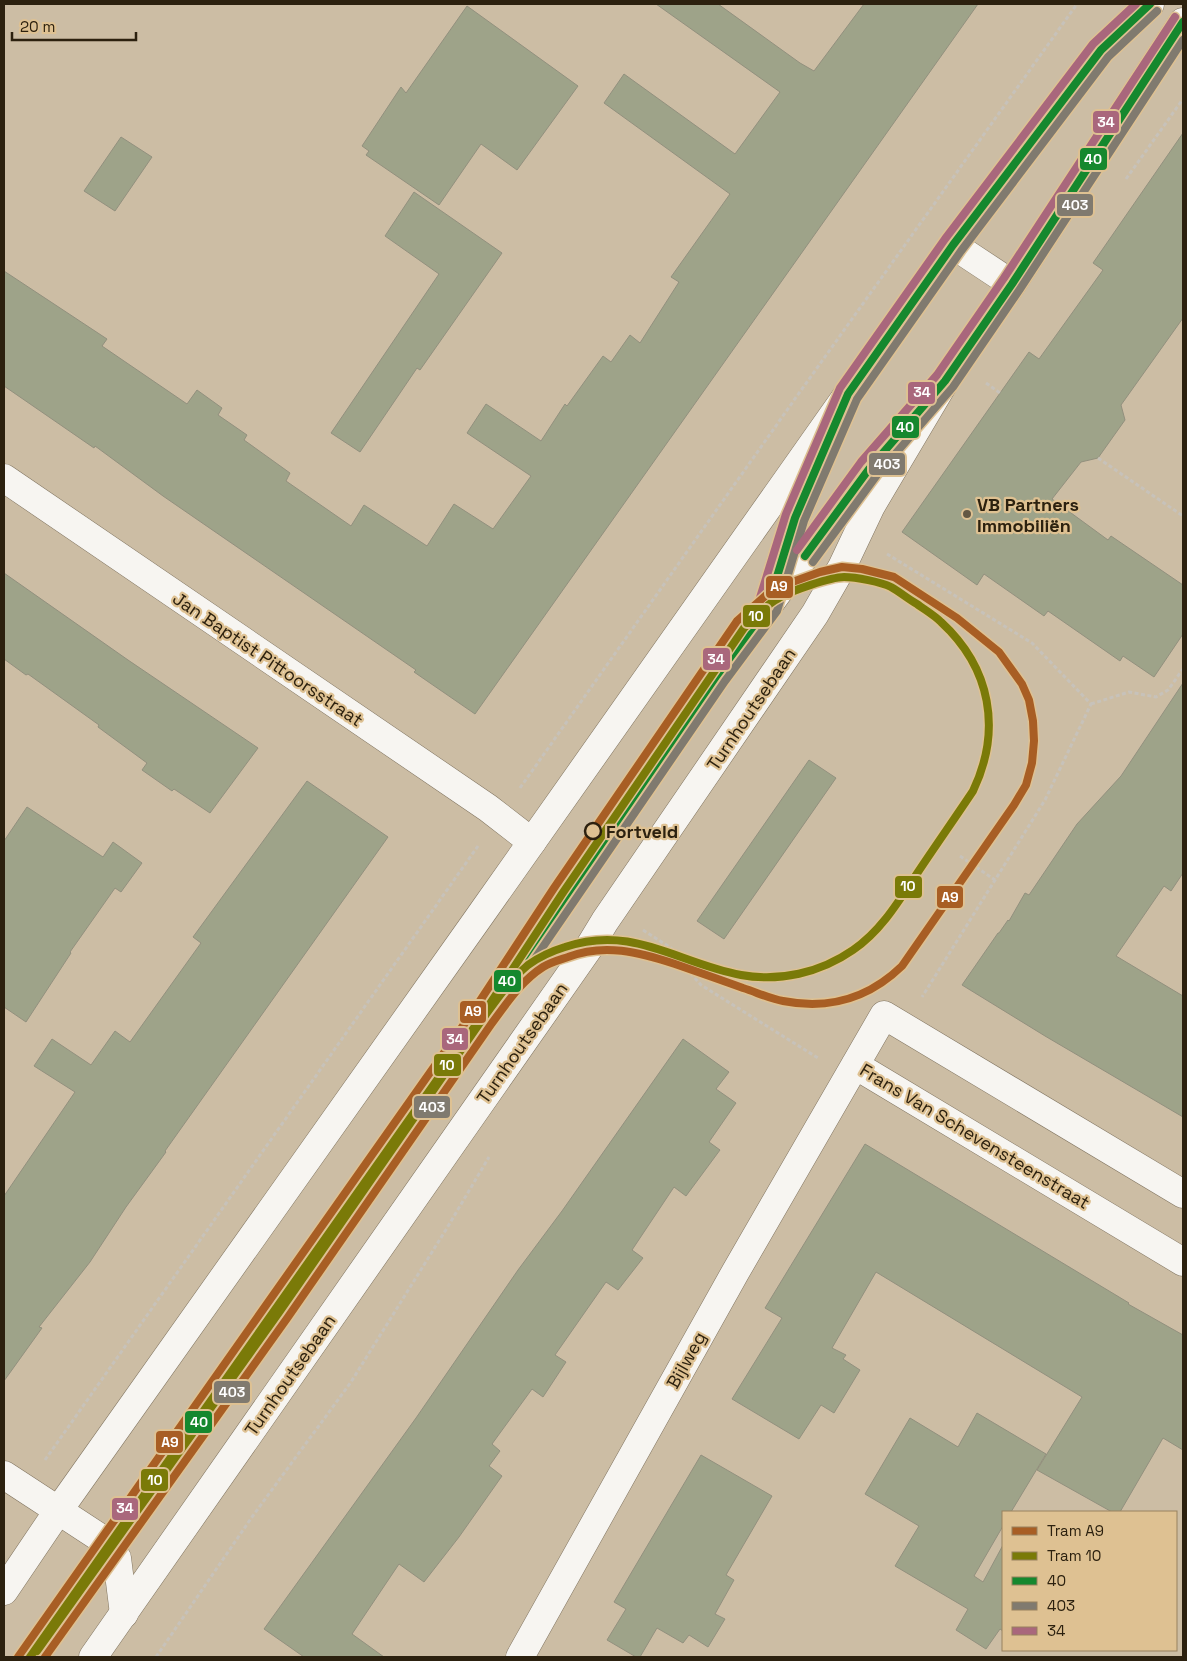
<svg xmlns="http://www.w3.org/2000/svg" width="1187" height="1661" viewBox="0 0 1187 1661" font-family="'Space Grotesk',sans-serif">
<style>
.building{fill:#9ea389;stroke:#92907e}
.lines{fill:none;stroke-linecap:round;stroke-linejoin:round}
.minor-casing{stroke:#807460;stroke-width:29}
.major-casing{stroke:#807460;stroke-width:29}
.path{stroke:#c7c2ba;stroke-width:3;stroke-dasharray:4 2.5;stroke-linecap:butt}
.minor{stroke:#f7f5f1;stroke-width:28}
.major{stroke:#f7f5f1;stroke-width:28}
.bus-1-casing{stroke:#dec192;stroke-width:11}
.bus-2-casing{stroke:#dec192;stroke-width:11}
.bus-3-casing{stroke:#dec192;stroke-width:11}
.bus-1{stroke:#15882e;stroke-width:8}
.bus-2{stroke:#807a6f;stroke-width:8}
.bus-3{stroke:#a9677c;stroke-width:8}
.tram-1-casing{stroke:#dec192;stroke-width:11}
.tram-2-casing{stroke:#dec192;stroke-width:11}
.tram-1{stroke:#a85e24;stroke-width:8}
.tram-2{stroke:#7a7a08;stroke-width:8}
.poi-dot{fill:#645843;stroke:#dec192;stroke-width:2}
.stop-dot{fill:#dec192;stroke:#2c210f;stroke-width:2.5}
.labels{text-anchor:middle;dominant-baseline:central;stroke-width:4.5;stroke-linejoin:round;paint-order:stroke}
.poi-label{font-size:18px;font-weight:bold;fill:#2c210f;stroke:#dec192;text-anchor:start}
.street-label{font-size:18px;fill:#2c210f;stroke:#dec192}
.stop-label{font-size:18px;font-weight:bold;fill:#2c210f;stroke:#dec192;text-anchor:start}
.line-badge{stroke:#dec192;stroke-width:2}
.badge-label{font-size:14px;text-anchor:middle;font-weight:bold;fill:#fff}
</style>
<rect width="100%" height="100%" fill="#ccbda4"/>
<path class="building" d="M 656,4 L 718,4 L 800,63 L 814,71 L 864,4 L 978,4 L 475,714 L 414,672 L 416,670 L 163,496 L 95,446 L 94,448 L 4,386 L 4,271 L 107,339 L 102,346 L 187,404 L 197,390 L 222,408 L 218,415 L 247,435 L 244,440 L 290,473 L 286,481 L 351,526 L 364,505 L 427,546 L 454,504 L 493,529 L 531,476 L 467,433 L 486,404 L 541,441 L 565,404 L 567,406 L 603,356 L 611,362 L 630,335 L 640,343 L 679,282 L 671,277 L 730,194 L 604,103 L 624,74 L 735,154 L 780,92 Z
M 467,6 L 578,86 L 517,170 L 481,144 L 439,205 L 366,155 L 369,151 L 362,146 L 401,87 L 406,93 Z
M 1183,133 L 1183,318 L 1121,405 L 1125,420 L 1098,458 L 1081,462 L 1052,499 L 1108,540 L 1111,536 L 1183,585 L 1183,634 L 1154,677 L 1123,656 L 1120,661 L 1048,611 L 1044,616 L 984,574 L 977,585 L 902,532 L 1029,352 L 1039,359 L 1103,270 L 1093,263 Z
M 121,137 L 152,157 L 115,211 L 84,191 Z
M 414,192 L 502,253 L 420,370 L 417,368 L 360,452 L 331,433 L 439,274 L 385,236 Z
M 4,573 L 128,660 L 258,748 L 210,813 L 174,789 L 172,791 L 142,770 L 147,763 L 98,727 L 99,725 L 28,674 L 26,675 L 4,659 Z
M 1183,683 L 1183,873 L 1171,891 L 1164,886 L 1116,956 L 1183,996 L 1183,1117 L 1045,1036 L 962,985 L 998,933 L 999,933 L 1008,920 L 1009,921 L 1025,893 L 1029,895 L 1077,824 L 1121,776 Z
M 809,760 L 836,778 L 724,939 L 697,921 Z
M 307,781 L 388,837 L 165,1151 L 166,1152 L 126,1207 L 90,1262 L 39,1327 L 42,1328 L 4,1381 L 4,1196 L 75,1092 L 34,1066 L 52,1039 L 91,1065 L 115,1031 L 130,1042 L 201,943 L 193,937 Z
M 27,807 L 103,857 L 113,842 L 142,863 L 121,892 L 115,888 L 70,952 L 71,953 L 26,1022 L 4,1007 L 4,841 Z
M 683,1039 L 729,1072 L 716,1089 L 736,1103 L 709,1142 L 720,1150 L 686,1196 L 674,1187 L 632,1250 L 643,1258 L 618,1290 L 606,1282 L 555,1355 L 566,1362 L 543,1397 L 532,1389 L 492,1444 L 500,1451 L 489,1466 L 502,1476 L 459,1537 L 424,1582 L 399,1564 L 352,1634 L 384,1657 L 304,1657 L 264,1629 L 416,1418 L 518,1270 L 562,1211 Z
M 865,1144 L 1129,1303 L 1128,1304 L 1183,1335 L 1183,1450 L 1163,1438 L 1120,1512 L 1112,1512 L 1037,1470 L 1082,1397 L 876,1272 L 832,1348 L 846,1355 L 843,1359 L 860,1370 L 834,1413 L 821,1405 L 799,1439 L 732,1399 L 782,1318 L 765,1308 Z
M 977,1413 L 1046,1454 L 1011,1512 L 1003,1512 L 1003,1526 L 974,1576 L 983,1582 L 1003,1545 L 1003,1631 L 1000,1629 L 986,1649 L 956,1630 L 968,1609 L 895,1566 L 919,1526 L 865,1494 L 910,1418 L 958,1447 Z
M 701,1455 L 772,1496 L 726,1575 L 734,1580 L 715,1614 L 725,1619 L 708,1647 L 689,1635 L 683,1643 L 657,1628 L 640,1657 L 636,1657 L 607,1640 L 626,1609 L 614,1602 Z"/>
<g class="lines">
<g class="minor-casing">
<path id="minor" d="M 4,478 L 488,808 L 532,842
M 773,588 L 795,518 L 837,420
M 855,1065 L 1183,1262
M 4,1475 L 102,1539 L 117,1558 L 124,1614
M 32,1657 L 278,1310 L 482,1018 L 717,675 L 869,469 L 918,413
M 520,1657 L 736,1271 L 884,1015 L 1183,1194"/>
</g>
<g class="major-casing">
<path id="major" d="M 953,245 L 1012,284
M 4,1591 L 58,1511 L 479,917 L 953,245 L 1101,50 L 1150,4
M 93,1657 L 588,949 L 605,921 L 815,614 L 842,567 L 871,506 L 945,381 L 1012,284 L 1183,22"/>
</g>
<path class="path" d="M 1126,179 L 1183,99
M 986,383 L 1000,393
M 1098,458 L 1183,516
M 887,554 L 1032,643 L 1091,704 L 1045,800 L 922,997
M 1091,704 L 1129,692 L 1156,697 L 1168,690 L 1183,669
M 520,788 L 797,396 L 1077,4
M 960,856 L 995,880
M 643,930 L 671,948 L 686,968 L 701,985 L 818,1058
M 45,1460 L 478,846
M 156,1657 L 252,1517 L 351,1382 L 447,1228 L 489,1157"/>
<use href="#minor" class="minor"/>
<use href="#major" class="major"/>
<g class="bus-1-casing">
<path id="bus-1" d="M 805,556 L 869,469 L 945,381 L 1012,284 L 1183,22
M 32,1657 L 278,1310 L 482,1018 L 717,675 L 768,606 L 795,518 L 848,394 L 953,245 L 1101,50 L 1150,4"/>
</g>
<g class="bus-2-casing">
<path id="bus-2" d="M 813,562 L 877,475 L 953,387 L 1020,289 L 1183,40
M 44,1657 L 286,1316 L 490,1024 L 725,681 L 777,611 L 804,521 L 857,399 L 961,251 L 1108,57 L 1157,11"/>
</g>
<g class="bus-3-casing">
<path id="bus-3" d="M 797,550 L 861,462 L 937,375 L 1004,278 L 1175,17
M 24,1651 L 270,1304 L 474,1012 L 709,669 L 759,601 L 786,514 L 840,388 L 945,239 L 1093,44 L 1136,4"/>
</g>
<use href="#bus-1" class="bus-1"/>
<use href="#bus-2" class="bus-2"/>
<use href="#bus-3" class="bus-3"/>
<g class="tram-1-casing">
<path id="tram-1" d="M 18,1657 L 472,1013 L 554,888 L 737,621 L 773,589 L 820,572 L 842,567 L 862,569 L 894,577 L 957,618 L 999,652 L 1022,684 L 1029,700 L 1033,721 L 1034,741 L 1032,763 L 1026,785 L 1014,805 L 902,966 C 869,998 829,1010 783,1001 C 770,999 756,992 743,988 C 721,980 698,972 675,964 C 639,952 604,943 568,957 C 559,960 551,962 543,967 C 521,981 507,1003 492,1023 L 288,1317 L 45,1657"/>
</g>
<g class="tram-2-casing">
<path id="tram-2" d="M 30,1657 L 480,1019 L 562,894 L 744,628 C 755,618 766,604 779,598 C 790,591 831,577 844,577 C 856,577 881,582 891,587 C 900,592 908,599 917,604 C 925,610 934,615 941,622 C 991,668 1002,730 973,791 C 955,818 936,845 918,872 C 899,901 881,931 853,950 C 820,973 779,982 741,975 C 677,963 633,924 565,947 C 552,951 539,957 528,965 C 510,980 497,999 484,1017 L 280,1311 L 37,1651"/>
</g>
<use href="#tram-1" class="tram-1"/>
<use href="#tram-2" class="tram-2"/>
</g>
<circle class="poi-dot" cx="967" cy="514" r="5"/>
<circle class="stop-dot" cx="593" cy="831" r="8"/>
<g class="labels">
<g class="poi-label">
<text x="977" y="504">VB Partners<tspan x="977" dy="21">Immobiliën</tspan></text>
</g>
<g class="street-label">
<text transform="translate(268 659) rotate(34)">Jan Baptist Pittoorsstraat</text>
<text transform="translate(751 709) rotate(-56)">Turnhoutsebaan</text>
<text transform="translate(522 1043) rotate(-55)">Turnhoutsebaan</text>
<text transform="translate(975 1136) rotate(31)">Frans Van Schevensteenstraat</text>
<text transform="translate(686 1360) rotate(-61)">Bijlweg</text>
<text transform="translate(290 1375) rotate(-55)">Turnhoutsebaan</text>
</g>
<g class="stop-label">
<text x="606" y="831">Fortveld</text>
</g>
</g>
<g class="line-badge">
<rect x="1092" y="110" width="28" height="24" rx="5" fill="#a9677c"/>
<rect x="1079" y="147" width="29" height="24" rx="5" fill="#15882e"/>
<rect x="1056" y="193" width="38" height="24" rx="5" fill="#807a6f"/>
<rect x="907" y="381" width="29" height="24" rx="5" fill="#a9677c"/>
<rect x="891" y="415" width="29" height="24" rx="5" fill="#15882e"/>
<rect x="868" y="452" width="38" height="24" rx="5" fill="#807a6f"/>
<rect x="765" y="575" width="29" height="24" rx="5" fill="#a85e24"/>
<rect x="742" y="604" width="29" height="24" rx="5" fill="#7a7a08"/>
<rect x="702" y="647" width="29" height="24" rx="5" fill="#a9677c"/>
<rect x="894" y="875" width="29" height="24" rx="5" fill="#7a7a08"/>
<rect x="936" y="885" width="28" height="24" rx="5" fill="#a85e24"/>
<rect x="493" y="969" width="29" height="24" rx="5" fill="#15882e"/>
<rect x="459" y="1000" width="28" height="24" rx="5" fill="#a85e24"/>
<rect x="441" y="1027" width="28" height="24" rx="5" fill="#a9677c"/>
<rect x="433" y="1053" width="29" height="24" rx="5" fill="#7a7a08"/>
<rect x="413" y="1095" width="38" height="24" rx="5" fill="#807a6f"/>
<rect x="213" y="1380" width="38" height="24" rx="5" fill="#807a6f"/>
<rect x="184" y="1410" width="29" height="24" rx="5" fill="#15882e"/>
<rect x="155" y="1430" width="29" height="24" rx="5" fill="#a85e24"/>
<rect x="140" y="1468" width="29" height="24" rx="5" fill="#7a7a08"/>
<rect x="111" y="1497" width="28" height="24" rx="5" fill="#a9677c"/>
</g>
<g class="badge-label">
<text x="1106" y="127">34</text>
<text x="1093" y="164">40</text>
<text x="1075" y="210">403</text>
<text x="922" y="397">34</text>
<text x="905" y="432">40</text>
<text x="887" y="469">403</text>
<text x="779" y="591">A9</text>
<text x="756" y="621">10</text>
<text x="716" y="664">34</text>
<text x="908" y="891">10</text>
<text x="950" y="902">A9</text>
<text x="507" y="986">40</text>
<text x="473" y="1016">A9</text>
<text x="455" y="1044">34</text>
<text x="447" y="1070">10</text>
<text x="432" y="1112">403</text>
<text x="232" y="1397">403</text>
<text x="199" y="1427">40</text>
<text x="170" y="1447">A9</text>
<text x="155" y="1485">10</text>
<text x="125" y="1513">34</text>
</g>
<rect width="1187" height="1661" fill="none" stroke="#2c210f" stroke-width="10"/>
<rect x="1002" y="1511" width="175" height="140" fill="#dec192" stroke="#97815e"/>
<rect x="1012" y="1527" width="25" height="8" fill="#a85e24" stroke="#97815e"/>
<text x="1047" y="1536" font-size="15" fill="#2c210f">Tram A9</text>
<rect x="1012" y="1552" width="25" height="8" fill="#7a7a08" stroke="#97815e"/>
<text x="1047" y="1561" font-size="15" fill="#2c210f">Tram 10</text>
<rect x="1012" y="1577" width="25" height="8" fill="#15882e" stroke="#97815e"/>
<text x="1047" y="1586" font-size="15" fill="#2c210f">40</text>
<rect x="1012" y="1602" width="25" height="8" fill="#807a6f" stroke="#97815e"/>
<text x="1047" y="1611" font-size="15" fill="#2c210f">403</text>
<rect x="1012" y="1627" width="25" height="8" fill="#a9677c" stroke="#97815e"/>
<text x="1047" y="1636" font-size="15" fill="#2c210f">34</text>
<path d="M12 32v8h124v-8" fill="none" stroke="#2c210f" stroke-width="2.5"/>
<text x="20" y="32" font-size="15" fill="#2c210f" stroke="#dec192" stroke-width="4" paint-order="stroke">20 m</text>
</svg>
